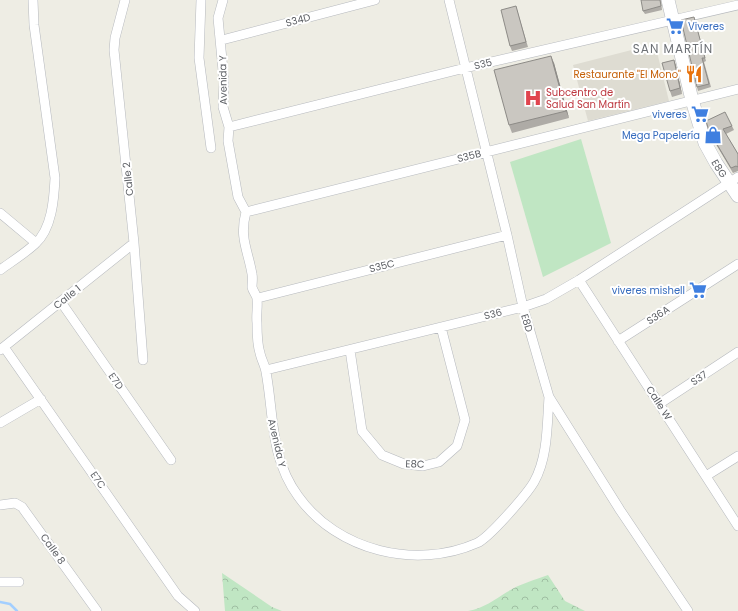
<svg xmlns="http://www.w3.org/2000/svg" width="738" height="611" viewBox="0 0 738 611" font-family="Poppins,sans-serif">
<style>
.education{fill:#dedcd2}
.forest{fill:url(#forest-crowns)}
.garden{fill:#c0e6c3}
.lines{fill:none;stroke-linecap:round;stroke-linejoin:round}
.stream{stroke:#a3cfff;stroke-width:2.5}
.street-casing{stroke:#b6b9be;stroke-width:10}
.secondary-casing{stroke:#b7bac0;stroke-width:14}
.street{stroke:#fff;stroke-width:9}
.secondary{stroke:#fff;stroke-width:13}
.wall{fill:#aeaba6}
.shaded-wall{fill:#8d8b87}
.building{fill:#cac7c1;stroke:#8d8b87}
.labels{text-anchor:middle;dominant-baseline:central;stroke-width:4;stroke-linejoin:round;paint-order:stroke}
.street-label{font-size:10px;fill:#5c5f64;stroke:#fff}
.shop-label{font-size:10px;fill:#366cbe;stroke:#fff;text-anchor:end}
.food-label{font-size:10px;fill:#c56008;stroke:#fff;text-anchor:end}
.health-label{font-size:10px;fill:#be3a42;stroke:#fff;text-anchor:start}
.quarter-label{font-size:12px;letter-spacing:1px;fill:#6d7176;stroke:#fff}
</style>
<defs>
<pattern id="forest-crowns" width="20" height="18" patternUnits="userSpaceOnUse"><rect width="20" height="18" fill="#c0e6c3"/><path d="M2 6a3 3 0 1 1 6 0M12 15a3 3 0 1 1 6 0" fill="none" stroke="#9fbea2"/></pattern>
</defs>
<rect width="100%" height="100%" fill="#eeede4"/>
<path class="education" d="M 655,44 L 669,101 L 588,121 L 573,65 Z"/>
<path class="forest" d="M 222,573 L 272,607 L 282,611 L 225,611 Z
M 548,575 L 565,601 L 585,611 L 468,611 C 484,608 494,600 507,592 C 519,584 535,580 548,575 Z"/>
<path class="garden" d="M 581,139 L 611,243 L 543,277 L 510,162 Z"/>
<g class="lines">
<path class="stream" d="M 0,602 L 10,604 L 17,611"/>
<g class="street-casing">
<path id="street" d="M 125,0 L 115,38 L 114,50 L 134,243 L 143,360
M 201,0 L 199,58 L 211,148
M 223,0 L 218,18 L 224,81 L 223,107 L 229,127 L 228,141 L 238,197 L 246,212 C 239,238 248,250 252,274 C 253,279 252,283 252,287 C 253,292 257,295 257,299 C 258,307 256,315 257,323 C 257,332 257,344 260,353 C 261,359 265,365 266,372 C 274,415 270,458 298,496 C 337,551 416,570 477,543 C 489,538 527,494 534,482 C 548,457 547,425 549,397
M 449,0 L 507,235 L 523,307 L 549,397 L 620,510 L 688,611
M 222,40 L 375,0
M 229,127 L 465,68 L 738,5
M 246,212 L 738,89
M 0,213 L 36,243
M 0,270 C 11,262 24,254 35,244 C 52,229 54,199 55,178 L 34,25 L 33,0
M 579,280 L 738,526
M 258,298 L 507,235
M 61,302 L 171,460
M 618,341 L 738,264
M 4,347 L 178,596 L 195,611
M 0,350 L 134,243
M 350,350 L 362,431 L 382,455 L 404,464 L 423,466 L 439,462 L 457,446 L 465,420 L 441,327
M 266,370 L 523,307 L 546,299 L 579,280 L 738,177
M 659,404 L 738,352
M 0,423 L 41,399
M 706,476 L 738,456
M 0,505 L 15,503 L 22,507 L 97,611
M 0,582 L 19,582"/>
</g>
<g class="secondary-casing">
<g id="secondary">
<path id="s1" d="M 668,0 L 692,100 L 705,143 L 716,163 L 738,196"/>
</g>
</g>
<use href="#street" class="street"/>
<use href="#secondary" class="secondary"/>
</g>
<path class="wall" d="M 661,0 L 662,10 L 645,14 L 643,11 Z
M 516,6 L 528,47 L 512,51 L 510,46 Z
M 694,17 L 706,61 L 704,62 L 711,87 L 698,91 L 697,87 Z
M 674,60 L 676,66 L 682,94 L 672,97 L 670,91 Z
M 554,63 L 569,118 L 512,133 L 509,125 Z
M 706,121 L 732,126 L 734,130 L 726,134 L 738,154 L 738,171 L 733,173 L 711,136 Z"/>
<path class="shaded-wall" d="M 551,56 L 554,63 L 569,118 L 566,111 Z
M 674,60 L 676,66 L 682,94 L 680,88 Z"/>
<path class="building" d="M 641,0 L 660,0 L 661,6 L 643,11 Z
M 516,6 L 526,42 L 510,46 L 501,10 Z
M 694,17 L 705,58 L 702,58 L 709,84 L 697,87 L 681,20 Z
M 551,56 L 566,111 L 509,125 L 494,70 Z
M 674,60 L 680,88 L 670,91 L 662,63 Z
M 725,112 L 732,126 L 723,129 L 738,154 L 738,167 L 736,166 L 731,168 L 709,131 L 706,121 Z"/>
<defs>
<g id="supermarket-bare" transform="scale(1.38)"><path d="M-6-5.5h2.5l.6 2H6L4.5 2H-2.5L-4.4-4H-6ZM-1.5 3.2a1.3 1.3 0 1 0 .1 0ZM3 3.2a1.3 1.3 0 1 0 .1 0Z" fill="#3f7fe0" stroke="#fff" stroke-width="2.5" paint-order="stroke"/></g>
<g id="restaurant-bare" transform="scale(1.38)"><path d="M-5-6h1v4h1v-4h1v4h1v-4h1v5L-1.5 .5V6h-2V.5L-5-1ZM5-6V6H3V1.5H1.5Q1.5-4 5-6Z" fill="#e8710a" stroke="#fff" stroke-width="2.5" paint-order="stroke"/></g>
<g id="hospital-bare" transform="scale(1.38)"><path d="M-5-5h3v3.5h4V-5h3V5h-3V1.5h-4V5h-3Z" fill="#e0444e" stroke="#fff" stroke-width="2.5" paint-order="stroke"/></g>
<g id="shop-bare" transform="scale(1.38)"><path d="M-5-2.5h2.3a2.7 3.5 0 0 1 5.4 0H5L5.5 6h-11ZM-1.5-2.5h3a1.5 2.3 0 0 0-3 0Z" fill="#3f7fe0" stroke="#fff" stroke-width="2.5" paint-order="stroke"/></g>
</defs>
<g fill-rule="evenodd">
<use href="#supermarket-bare" x="675" y="26"/>
<use href="#restaurant-bare" x="694" y="74"/>
<use href="#hospital-bare" x="533" y="98"/>
<use href="#supermarket-bare" x="700" y="114"/>
<use href="#shop-bare" x="713" y="135"/>
<use href="#supermarket-bare" x="698" y="290"/>
</g>
<g class="labels">
<g class="street-label">
<text transform="translate(298 20) rotate(-15)">S34D</text>
<text transform="translate(483 64) rotate(-13)">S35</text>
<text transform="translate(223 80) rotate(-91)">Avenida Y</text>
<text transform="translate(469 156) rotate(-14)">S35B</text>
<text stroke="none"><textPath href="#s1" startOffset="177">E8G</textPath></text>
<text transform="translate(128 179) rotate(-96)">Calle 2</text>
<text transform="translate(382 266) rotate(-14)">S35C</text>
<text transform="translate(67 297) rotate(-39)">Calle 1</text>
<text transform="translate(493 314) rotate(-14)">S36</text>
<text transform="translate(658 315) rotate(-33)">S36A</text>
<text transform="translate(527 323) rotate(73)">E8D</text>
<text transform="translate(699 378) rotate(-34)">S37</text>
<text transform="translate(116 381) rotate(55)">E7D</text>
<text transform="translate(659 403) rotate(57)">Calle W</text>
<text transform="translate(277 443) rotate(77)">Avenida Y</text>
<text transform="translate(415 464) rotate(2)">E8C</text>
<text transform="translate(98 480) rotate(55)">E7C</text>
<text transform="translate(53 549) rotate(54)">Calle 8</text>
</g>
<g class="shop-label">
<text x="688" y="26" text-anchor="start">Viveres</text>
<text x="687" y="114">viveres</text>
<text x="700" y="135">Mega Papelería</text>
<text x="685" y="290">viveres mishell</text>
</g>
<g class="food-label">
<text x="681" y="74">Restaurante "El Mono"</text>
</g>
<g class="health-label">
<text x="546" y="92">Subcentro de<tspan x="546" dy="12">Salud San Martín</tspan></text>
</g>
<g class="quarter-label">
<text x="673" y="48">SAN MARTÍN</text>
</g>
</g>
</svg>
